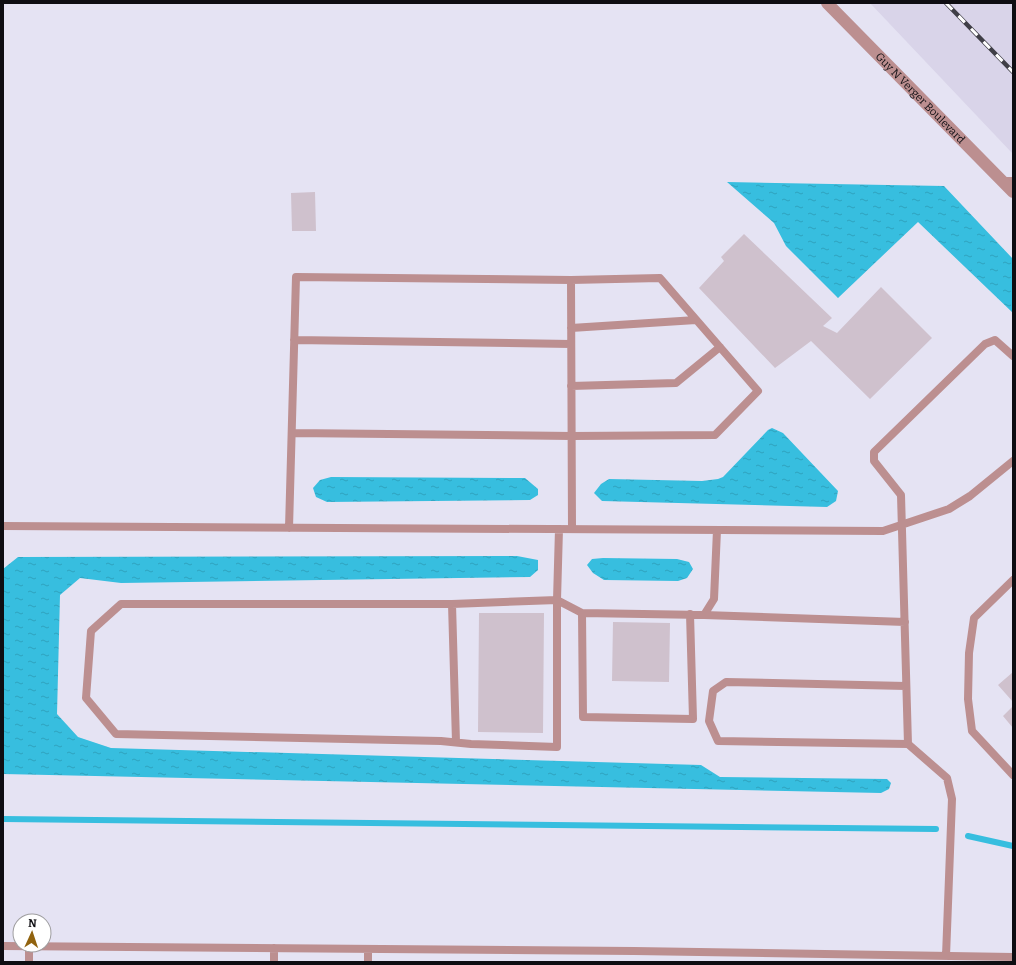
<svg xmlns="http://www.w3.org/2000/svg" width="1016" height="965" viewBox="0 0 1016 965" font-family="Bitter,serif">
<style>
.industrial{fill:#d9d4e9}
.water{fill:url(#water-ripples)}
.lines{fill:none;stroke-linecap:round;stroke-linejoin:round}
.stream{stroke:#37bedf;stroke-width:6}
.building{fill:#cfc1cd}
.lane{stroke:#bc8f90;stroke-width:8}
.street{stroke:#bc8f90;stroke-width:12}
.rail-casing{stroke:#403f47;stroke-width:4.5}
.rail{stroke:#fff;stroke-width:3;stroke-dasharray:9;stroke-linecap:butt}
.labels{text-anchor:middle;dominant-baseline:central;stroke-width:3.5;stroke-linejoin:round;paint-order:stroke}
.street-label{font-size:11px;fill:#0e0d12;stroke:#fff}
</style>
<defs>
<pattern id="water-ripples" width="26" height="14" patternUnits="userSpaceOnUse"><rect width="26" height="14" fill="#37bedf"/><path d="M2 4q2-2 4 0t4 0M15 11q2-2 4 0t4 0" fill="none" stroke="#2fa2be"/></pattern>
</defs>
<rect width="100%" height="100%" fill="#e5e3f3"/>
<path class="industrial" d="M 870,3 L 1013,3 L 1013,154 Z"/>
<path class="water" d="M 727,182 L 944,186 L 1013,259 L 1013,313 L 918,222 L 838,298 L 786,246 L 774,223 Z
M 772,428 L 783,433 L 838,491 L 836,501 L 827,507 L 602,501 L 594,493 L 601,484 L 609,479 L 702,481 L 718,479 L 723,477 L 768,430 Z
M 331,477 L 525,478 L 538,489 L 538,495 L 530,500 L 327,502 L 316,497 L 313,488 L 320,480 Z
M 517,556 L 538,560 L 538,570 L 530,577 L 121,583 L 80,578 L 60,595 L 57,714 L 78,737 L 111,748 L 701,765 L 720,777 L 887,779 L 891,783 L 889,789 L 881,793 L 3,774 L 3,569 L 18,557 Z
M 603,558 L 677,559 L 689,562 L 693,569 L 687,578 L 678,581 L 604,580 L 593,573 L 587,565 L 592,559 Z"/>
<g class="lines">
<path class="stream" d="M 3,819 L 936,829
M 968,836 L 1013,846"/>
</g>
<path class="building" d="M 315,192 L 316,231 L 292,231 L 291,193 Z
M 744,234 L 832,318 L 823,326 L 837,333 L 881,287 L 932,338 L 870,399 L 811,341 L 775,368 L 699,288 L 724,261 L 721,257 Z
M 479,613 L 544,613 L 543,733 L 478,732 Z
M 613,622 L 670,623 L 669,682 L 612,681 Z
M 1013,672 L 1013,702 L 998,685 Z
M 1013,706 L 1013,728 L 1003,716 Z"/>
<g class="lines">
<path class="lane" d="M 1003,181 L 1013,181
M 571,328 L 696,320
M 294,340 L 571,344
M 571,386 L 676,383 L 720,347
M 292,433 L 572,436 L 715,435 L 758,391 L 660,278 L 571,280
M 3,526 L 883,531 L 949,509 L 970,496 L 1013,461
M 289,528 L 296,277 L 571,280 L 572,529
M 559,529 L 557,600 L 582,613 L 704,615 L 714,599 L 717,530
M 1013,580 L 974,618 L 969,653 L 968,699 L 972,731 L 1013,775
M 557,600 L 557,747 L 471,744 L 441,741 L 116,734 L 86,698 L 91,631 L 121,604 L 452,604 Z
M 452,604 L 456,742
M 582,613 L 583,717 L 693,719 L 690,614
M 704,615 L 905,622
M 906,686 L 726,682 L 713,691 L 709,721 L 718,741 L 908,744
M 3,946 L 634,951 L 1013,957
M 274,948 L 274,962
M 946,956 L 952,799 L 947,778 L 908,744 L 901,495 L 874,461 L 874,452 L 985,344 L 995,340 L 1013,356
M 29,962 L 29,946
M 368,962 L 368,949"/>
<path class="street" id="s1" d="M 827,3 L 1013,192"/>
<g class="rail-casing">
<path id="rail" d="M 946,3 L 1013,72"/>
</g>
<use href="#rail" class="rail"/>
</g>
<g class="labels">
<g class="street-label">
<text stroke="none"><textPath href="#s1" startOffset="133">Guy N Verger Boulevard</textPath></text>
</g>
</g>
<rect width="1016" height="965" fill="none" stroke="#0e0d12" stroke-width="8"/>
<g transform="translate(32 933) rotate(3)"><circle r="19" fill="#ffffff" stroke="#9f9ea0"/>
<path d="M0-3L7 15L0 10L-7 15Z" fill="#91630f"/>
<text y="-6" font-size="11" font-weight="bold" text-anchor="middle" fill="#0e0d12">N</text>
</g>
</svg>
